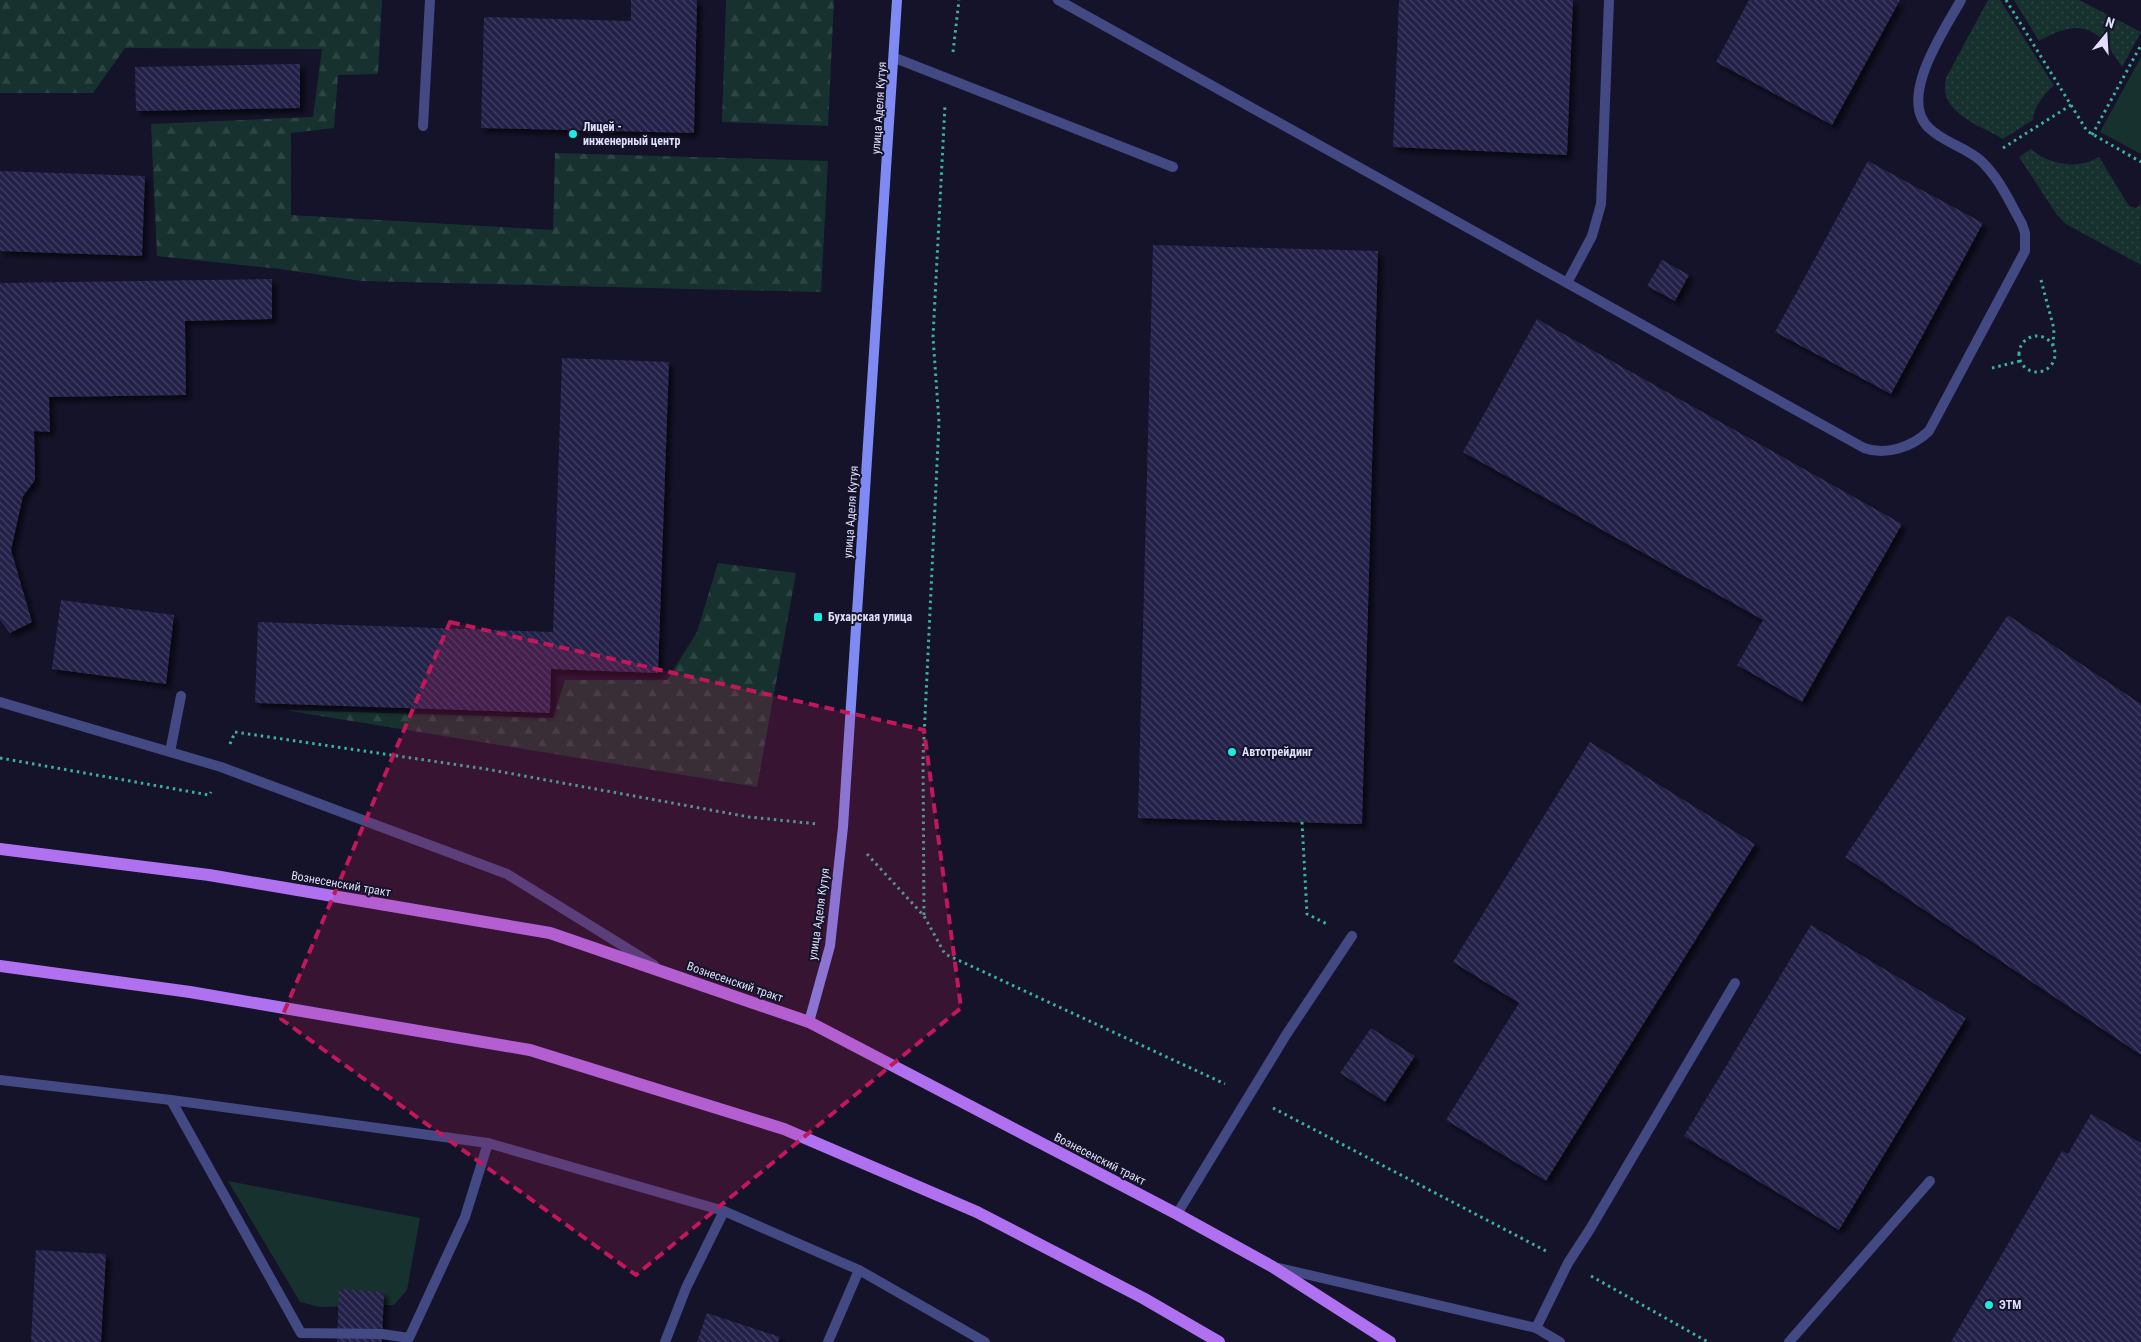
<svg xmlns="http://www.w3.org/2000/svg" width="2141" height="1342" viewBox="0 0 2141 1342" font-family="'Roboto Condensed',sans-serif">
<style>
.green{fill:#17322e}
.forest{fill:url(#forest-firs)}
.park{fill:url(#park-dots)}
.building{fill:url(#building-back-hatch);filter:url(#shadow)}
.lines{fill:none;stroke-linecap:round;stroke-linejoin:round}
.path{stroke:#3db19b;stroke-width:3;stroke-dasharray:2.5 4;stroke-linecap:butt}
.lane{stroke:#434983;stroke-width:10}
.street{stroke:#434983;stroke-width:10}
.secondary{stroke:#7f8bf2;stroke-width:10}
.primary{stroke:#b071f1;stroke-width:12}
.marked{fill:#c2185b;fill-opacity:0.2;stroke:#c2185b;stroke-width:4;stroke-dasharray:10 6;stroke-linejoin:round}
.poi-dot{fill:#1ee9e3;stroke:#141329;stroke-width:2}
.labels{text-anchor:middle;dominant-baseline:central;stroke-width:4;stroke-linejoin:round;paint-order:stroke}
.street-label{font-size:12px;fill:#dfdffc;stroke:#141329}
.poi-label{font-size:12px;font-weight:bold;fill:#dfdffc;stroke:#141329;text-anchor:start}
</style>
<defs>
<pattern id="forest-firs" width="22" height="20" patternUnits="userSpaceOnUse" patternTransform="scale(1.25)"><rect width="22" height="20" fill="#17322e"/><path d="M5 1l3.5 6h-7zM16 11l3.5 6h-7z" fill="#2d4643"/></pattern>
<pattern id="park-dots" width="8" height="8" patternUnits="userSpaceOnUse" patternTransform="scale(1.25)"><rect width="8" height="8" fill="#17322e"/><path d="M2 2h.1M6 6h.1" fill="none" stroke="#2d4643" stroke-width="1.8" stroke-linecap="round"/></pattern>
<pattern id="building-back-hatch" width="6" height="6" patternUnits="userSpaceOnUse" patternTransform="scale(1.25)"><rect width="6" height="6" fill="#242148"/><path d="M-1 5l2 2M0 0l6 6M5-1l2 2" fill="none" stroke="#434163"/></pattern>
<filter id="shadow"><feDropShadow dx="4.5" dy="4.5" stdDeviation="2.5" flood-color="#0009"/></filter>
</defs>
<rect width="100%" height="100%" fill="#141329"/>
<path class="green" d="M 2141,57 L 2141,154 L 2100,132 Z
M 228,1181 L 420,1218 L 407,1290 L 394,1305 L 320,1307 L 300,1302 Z"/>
<path class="forest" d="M 0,0 L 382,0 L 378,74 L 338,75 L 334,128 L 291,133 L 291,215 L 553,230 L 555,153 L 828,161 L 821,292 L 362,281 L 280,269 L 157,256 L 151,124 L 313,117 L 322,49 L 125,48 L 93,93 L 0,93 Z
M 726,0 L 834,0 L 828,126 L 722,122 Z
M 718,563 L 796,573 L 757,787 L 284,710 L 553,718 L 565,680 L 667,680 L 697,632 Z"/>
<path class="park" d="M 1988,0 L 2000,0 L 2054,86 C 2046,90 2032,111 2033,120 L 2003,139 C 1979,125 1937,112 1946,78 Z
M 2014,0 L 2079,0 L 2141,32 L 2122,67 C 2098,28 2083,16 2039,41 Z
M 2031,149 C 2049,165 2077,170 2099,157 L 2129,206 L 2136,208 L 2141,204 L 2141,265 L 2066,224 L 2057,215 L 2019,157 Z"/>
<path class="building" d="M 631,0 L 697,0 L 694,133 L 481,128 L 484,17 L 631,21 Z
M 1399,0 L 1573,0 L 1567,155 L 1393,147 Z
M 1749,0 L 1900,0 L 1832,125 L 1716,62 Z
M 300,64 L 300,108 L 136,111 L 135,67 Z
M 1868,161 L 1983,223 L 1891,394 L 1775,332 Z
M 0,171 L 145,176 L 142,256 L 0,251 Z
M 1153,245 L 1378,251 L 1362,824 L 1138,818 Z
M 1662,260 L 1689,275 L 1675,301 L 1647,286 Z
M 272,279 L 272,319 L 185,321 L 186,395 L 49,397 L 50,432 L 34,431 L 35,480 L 23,496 L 11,550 L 32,622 L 10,633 L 0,620 L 0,283 Z
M 1537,319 L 1902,524 L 1802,702 L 1737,665 L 1763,620 L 1463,452 Z
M 562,358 L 669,362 L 658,673 L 551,669 L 550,713 L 255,703 L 258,622 L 553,632 Z
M 61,600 L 174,615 L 166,684 L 52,669 Z
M 2008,615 L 2141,704 L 2141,1055 L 1845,857 Z
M 1590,742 L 1755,844 L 1546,1181 L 1446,1120 L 1519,1003 L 1453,962 Z
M 1811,925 L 1966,1018 L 1839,1230 L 1684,1136 Z
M 1371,1028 L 1415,1056 L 1385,1102 L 1340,1073 Z
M 2091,1114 L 2141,1143 L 2141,1342 L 1951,1342 L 2062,1151 L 2068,1154 Z
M 36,1250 L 106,1254 L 101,1342 L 31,1342 Z
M 339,1289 L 384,1292 L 382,1342 L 337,1342 Z
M 707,1313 L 780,1337 L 778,1342 L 697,1342 Z"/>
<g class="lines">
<path class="path" d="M 2006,0 L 2087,131 L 2141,162
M 953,52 L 959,0
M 2092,135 L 2141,45
M 2003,148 L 2071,105
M 2041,280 L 2054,329 L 2053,345
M2019 354a18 18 0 1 1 36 0a18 18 0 1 1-36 0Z
M 1992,368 L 2020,361
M 230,744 L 235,732 L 486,769 L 749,817 L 818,824
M 0,758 L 209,795 L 211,792
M 1302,822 L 1307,914 L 1329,925
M 867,854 L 924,916 L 945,954 L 1225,1084
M 924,915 L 923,759 L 939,422 L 933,337 L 945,105
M 1273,1108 L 1546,1251
M 1591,1276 L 1708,1342"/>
<path class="lane" d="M 1058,0 L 1864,448 C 1886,456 1912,447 1929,431 L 2025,251 L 2025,233 L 2022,224 C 2010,203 1999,177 1980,160 C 1965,147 1943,142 1929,128 C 1897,98 1945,29 1961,0
M 895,58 L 1173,167
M 423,126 L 430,0
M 1567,283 L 1592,236 L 1601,204 L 1609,0
M 0,702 L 221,767 L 507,874 L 654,965
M 170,752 L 181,696
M 171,1100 L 301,1333 L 382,1334 L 409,1338 L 465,1217 L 488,1143
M 1177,1214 L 1286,1035 L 1352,936
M 1536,1328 L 1568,1263 L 1590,1229 L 1735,983
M 665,1342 L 686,1288 L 724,1211
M 828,1342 L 859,1270
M 1789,1342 L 1930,1181"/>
<path class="street" d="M 0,1080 L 171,1100 L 488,1143 L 724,1211 L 859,1270 L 985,1342
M 1279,1268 L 1536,1328 L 1560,1342"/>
<path class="secondary" d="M 809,1022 L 830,946 L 843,827 L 897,0"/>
<path class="primary" d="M 0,849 L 209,875 L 550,933 L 809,1022 L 1177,1214 L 1273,1267 L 1390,1342
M 0,966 L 190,992 L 530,1050 L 784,1129 L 977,1212 L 1143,1298 L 1219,1342"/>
</g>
<path class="marked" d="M 450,622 L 924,730 L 961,1008 L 636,1275 L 281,1019 Z"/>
<g class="poi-dot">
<circle cx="573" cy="134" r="5"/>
<rect x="813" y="612" width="10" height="10" rx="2.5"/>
<circle cx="1232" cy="752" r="5"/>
<circle cx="1989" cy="1305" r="5"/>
</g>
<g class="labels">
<g class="street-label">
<text transform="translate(879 108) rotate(-86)">улица Аделя Кутуя</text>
<text transform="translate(851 512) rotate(-86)">улица Аделя Кутуя</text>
<text transform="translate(341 884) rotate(10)">Вознесенский тракт</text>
<text transform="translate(819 914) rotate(-82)">улица Аделя Кутуя</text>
<text transform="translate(735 982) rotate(19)">Вознесенский тракт</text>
<text transform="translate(1100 1159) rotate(27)">Вознесенский тракт</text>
</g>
<g class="poi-label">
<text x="583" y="127">Лицей -<tspan x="583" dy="14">инженерный центр</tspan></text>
<text x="828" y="617">Бухарская улица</text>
<text x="1242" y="752">Автотрейдинг</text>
<text x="1999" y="1305">ЭТМ</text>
</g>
</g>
<g transform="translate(2106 35) rotate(18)" stroke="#141329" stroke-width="4" paint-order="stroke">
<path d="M0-4L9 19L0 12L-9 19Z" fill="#dfdffc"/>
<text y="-8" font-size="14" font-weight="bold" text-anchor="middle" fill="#dfdffc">N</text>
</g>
</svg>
